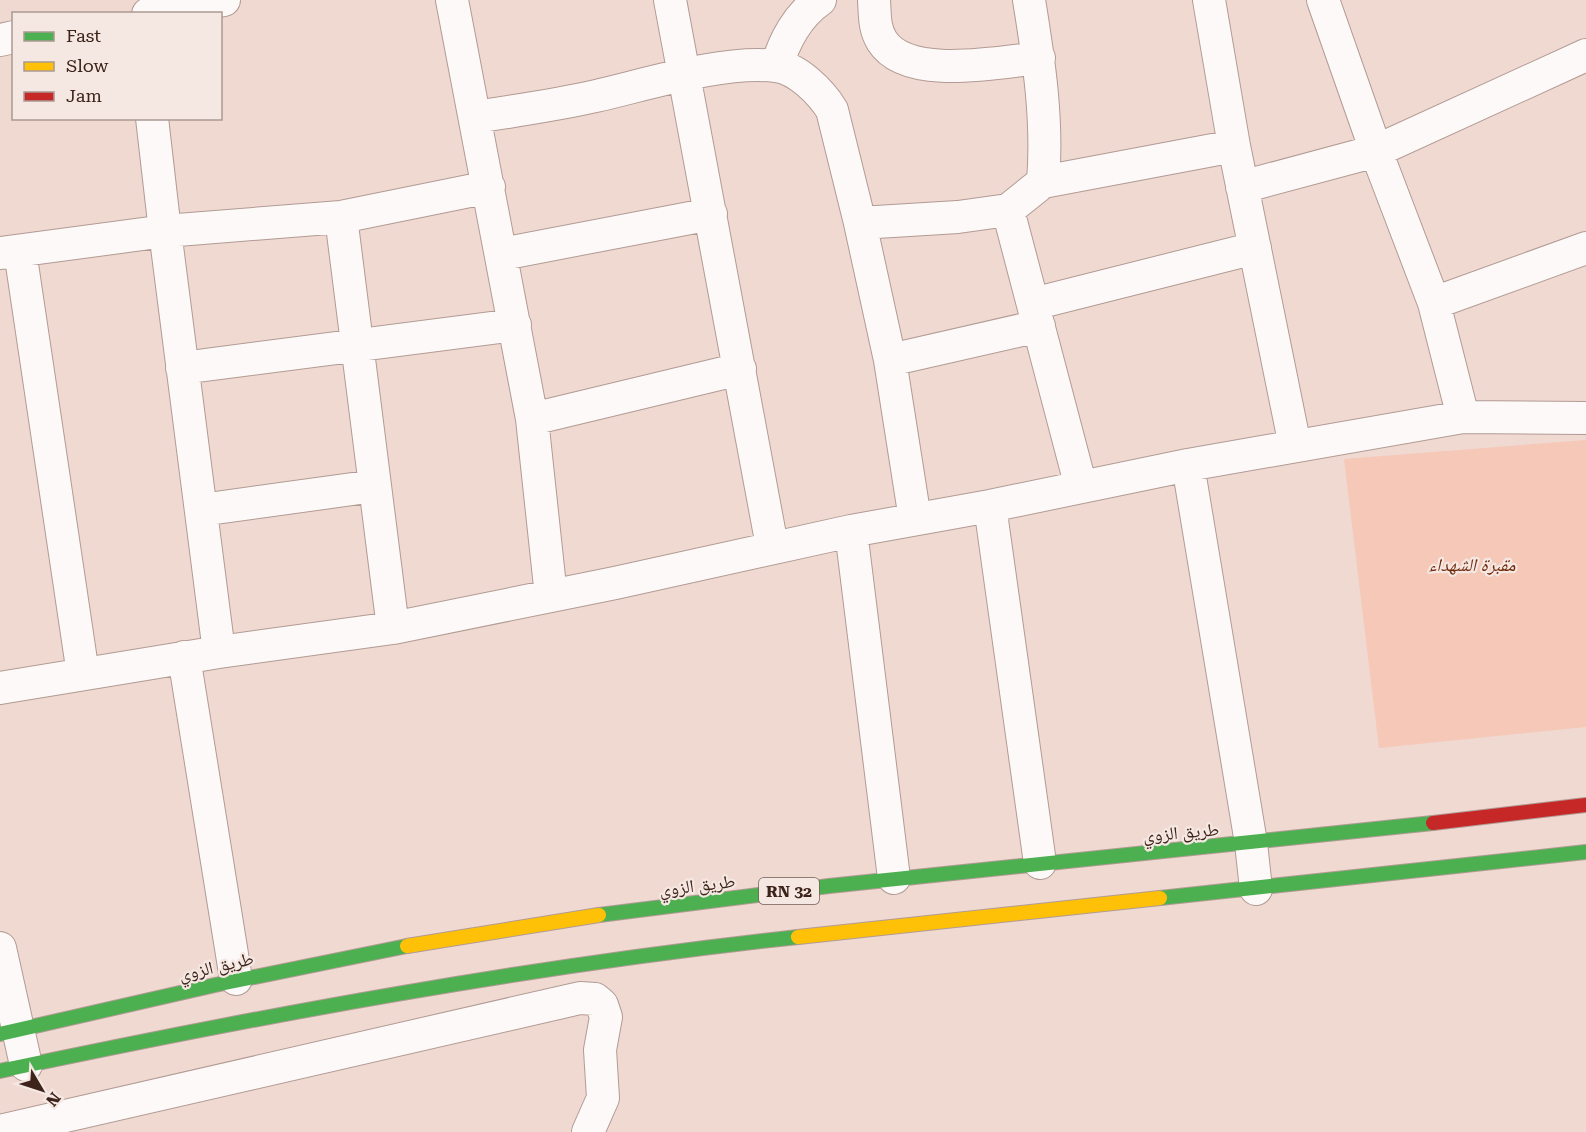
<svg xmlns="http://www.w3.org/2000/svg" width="1586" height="1132" viewBox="0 0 1586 1132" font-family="'Roboto Serif','Noto Naskh Arabic',serif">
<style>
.green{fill:#f5c8b8}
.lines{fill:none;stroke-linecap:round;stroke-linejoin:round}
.street-casing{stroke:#b19b94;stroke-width:34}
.fast-casing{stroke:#b19b94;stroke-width:16}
.slow-casing{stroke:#b19b94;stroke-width:16}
.jam-casing{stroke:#b19b94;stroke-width:16}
.street{stroke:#fdf9f8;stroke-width:32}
.fast{stroke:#4caf50;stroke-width:14}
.slow{stroke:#ffc107;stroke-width:14}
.jam{stroke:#c62828;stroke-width:14}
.labels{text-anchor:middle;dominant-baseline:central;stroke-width:4.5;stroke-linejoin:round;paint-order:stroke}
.shield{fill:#f5e7e2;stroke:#745e57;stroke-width:1.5}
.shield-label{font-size:16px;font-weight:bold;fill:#3d241b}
.park-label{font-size:18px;font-style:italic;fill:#71290b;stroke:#f5e7e2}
.street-label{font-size:18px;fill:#3d241b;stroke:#f5e7e2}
</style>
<rect width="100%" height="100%" fill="#efd9d1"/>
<path class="green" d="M 1586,440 L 1586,727 L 1379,748 L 1344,459 Z"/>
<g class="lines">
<g class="street-casing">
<path id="street" d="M 452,0 L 532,419 L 551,596
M 670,0 L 772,546
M 874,0 C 875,15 874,28 882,41 C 907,81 999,62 1039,58
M 1209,0 L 1234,146 L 1295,446
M 1323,0 L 1376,151 L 1434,303 L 1463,417
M 148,14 L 224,0
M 0,40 L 14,37
M 777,66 C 784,41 798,15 820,0
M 475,117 C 515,111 556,105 596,96 C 648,84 723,60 776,66 C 797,68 821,92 832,110 L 860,223 L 958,217 L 1008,210 L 1081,487
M 1043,182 L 1234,146
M 1242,187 L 1376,151 L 1586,55
M 1008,210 L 1043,182 C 1048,120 1039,61 1029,0
M 341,217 L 393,628
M 860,223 L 890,360 L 915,519
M 20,251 L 83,674
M 1,253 L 165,231 L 152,118
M 502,254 L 711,214
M 1434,303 L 1586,248
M 1033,304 L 1255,248
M 890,360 L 1039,326
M 182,368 L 515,325
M 532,419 L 740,369
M 1188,465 L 1251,843 L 1256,889
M 990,506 L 1040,863
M 201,510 L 374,486
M 851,531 L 894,878
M 219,652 L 165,231 L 341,217 L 489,187
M 184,657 L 236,979
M 0,688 L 219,652 L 393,628 L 615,583 L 851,531 L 990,506 L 1188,465 L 1463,417 L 1586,418
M 0,948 L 26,1065
M 0,1131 L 580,998 L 595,999 L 602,1005 L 606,1017 L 600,1050 L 603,1098 L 588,1132"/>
</g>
<g class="fast-casing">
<path id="fast" d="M 1160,898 L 1586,852
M 599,915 L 829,886 L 1433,823
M 0,1034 L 215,985 L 407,946
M 0,1071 C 264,1015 530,966 798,937"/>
</g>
<g class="slow-casing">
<path id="slow" d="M 798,937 L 1160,898
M 407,946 L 599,915"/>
</g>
<g class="jam-casing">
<path id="jam" d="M 1433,823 L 1586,805"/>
</g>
<use href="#street" class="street"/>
<use href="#fast" class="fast"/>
<use href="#slow" class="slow"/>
<use href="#jam" class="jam"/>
</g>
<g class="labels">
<rect class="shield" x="759" y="878" width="60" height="26" rx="4.5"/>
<g class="shield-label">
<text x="789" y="891">RN 32</text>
</g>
<g class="park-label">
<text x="1472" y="564">مقبرة الشهداء</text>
</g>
<g class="street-label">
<text transform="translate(1181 832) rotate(-5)">طريق الزوي</text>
<text transform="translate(697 885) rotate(-7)">طريق الزوي</text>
<text transform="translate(216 966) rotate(-13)">طريق الزوي</text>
</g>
</g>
<rect x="12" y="12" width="210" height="108" fill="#f5e7e2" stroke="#ab9992" stroke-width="1.5"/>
<rect x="24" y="32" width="30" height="9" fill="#4caf50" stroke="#ab9992" stroke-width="1.5"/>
<text x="66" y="42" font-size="18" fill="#3d241b">Fast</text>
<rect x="24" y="62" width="30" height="9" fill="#ffc107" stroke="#ab9992" stroke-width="1.5"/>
<text x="66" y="72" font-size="18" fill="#3d241b">Slow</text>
<rect x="24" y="92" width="30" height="9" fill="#c62828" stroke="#ab9992" stroke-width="1.5"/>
<text x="66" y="102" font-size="18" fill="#3d241b">Jam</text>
<g transform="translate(42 1090) rotate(129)" stroke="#f5e7e2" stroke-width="4.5" paint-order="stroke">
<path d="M0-4.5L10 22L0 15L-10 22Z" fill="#3d241b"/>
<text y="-9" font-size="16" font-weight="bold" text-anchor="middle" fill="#3d241b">N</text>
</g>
</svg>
